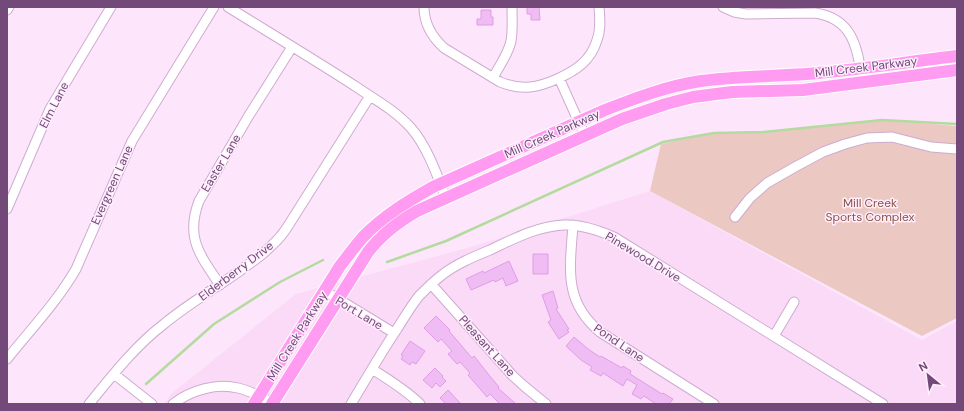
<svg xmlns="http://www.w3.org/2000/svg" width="964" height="411" viewBox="0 0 964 411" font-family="'DM Sans',sans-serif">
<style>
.residential{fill:#fbdaf8}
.green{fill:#ecc8c3}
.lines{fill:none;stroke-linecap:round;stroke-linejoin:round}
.stream{stroke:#b3db9f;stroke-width:2.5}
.building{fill:#efbcf4;stroke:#e09ce8}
.minor-casing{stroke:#ceabd0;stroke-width:11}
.major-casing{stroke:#fff;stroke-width:14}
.minor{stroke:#fff;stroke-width:9}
.major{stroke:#ff9cf1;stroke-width:12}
.labels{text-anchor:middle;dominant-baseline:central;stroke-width:3;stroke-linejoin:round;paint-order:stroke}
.street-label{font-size:12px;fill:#724979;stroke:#ffeefd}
.park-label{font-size:12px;fill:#8b5445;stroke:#ffeefd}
</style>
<rect width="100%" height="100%" fill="#fde6fb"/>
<path class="residential" d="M 650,191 L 922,340 L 957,321 L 957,404 L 164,404 L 171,394 L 296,294 L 471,247 Z"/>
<path class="green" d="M 882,120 L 957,126 L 957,318 L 922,336 L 650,191 L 661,144 L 714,133 L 760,132 Z"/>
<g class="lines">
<path class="stream" d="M 387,262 L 446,241 L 663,142 L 714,133 L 764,132 L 882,120 L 957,124
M 146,384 L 214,324 L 280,282 L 323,260"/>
</g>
<path class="building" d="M 527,7 L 539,7 L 540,20 L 531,20 L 531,14 L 527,14 Z
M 481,10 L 491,10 L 491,17 L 493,17 L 493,25 L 477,25 L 477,19 L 481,19 Z
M 533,254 L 548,254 L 548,274 L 533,274 Z
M 509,261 L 518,281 L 506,286 L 503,278 L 495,282 L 494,280 L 471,290 L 466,279 L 483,271 L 484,273 Z
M 553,291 L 558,308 L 556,309 L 569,329 L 567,330 L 569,332 L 559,339 L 548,322 L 551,320 L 542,295 Z
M 436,316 L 450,330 L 449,331 L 472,358 L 474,356 L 489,375 L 499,387 L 498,388 L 516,404 L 500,404 L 490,394 L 487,397 L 468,375 L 470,373 L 460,362 L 457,364 L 448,354 L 452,351 L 441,339 L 438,342 L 424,328 Z
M 574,337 L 588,349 L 600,357 L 601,356 L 622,368 L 623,366 L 631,371 L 630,374 L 662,394 L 663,393 L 673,399 L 669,404 L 656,404 L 644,396 L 641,399 L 632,394 L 637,385 L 627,379 L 623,386 L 603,373 L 601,376 L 590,370 L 592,367 L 581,360 L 566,346 Z
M 410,341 L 425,351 L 416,364 L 412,362 L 410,365 L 401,359 L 403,356 L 401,355 Z
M 435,368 L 443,376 L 442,377 L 446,381 L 440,387 L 436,383 L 432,388 L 423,380 Z
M 448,390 L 461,404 L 446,404 L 440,398 Z"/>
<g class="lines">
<g class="minor-casing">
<path id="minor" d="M 228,7 C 270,33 313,59 355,86 C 374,99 395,110 411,128 C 427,146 437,175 446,198
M 424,7 C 424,24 432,37 444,48 L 500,82 C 510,86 520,88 530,87 C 540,86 548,83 557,79 C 575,71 591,61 597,40 C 601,30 600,18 599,7
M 723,7 L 734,12 L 746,14 L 815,13 C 855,19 857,50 863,83
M 7,10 L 9,7
M 493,78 C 499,66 508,55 511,41 C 513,30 512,18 512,7
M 559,78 L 585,136
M 7,209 L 50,109 L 69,77 L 111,7
M 735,217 L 750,198 L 767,183 L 795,167 L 823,152 L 845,144 L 867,138 L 892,137 L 931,147 L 957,149
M 573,225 C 570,268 563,301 600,332 L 714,404
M 431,284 L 513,376 L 524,386 L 546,404
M 220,285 C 200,255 185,238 199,201 L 248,117 L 292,47
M 325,291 L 394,333
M 774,336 L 794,302
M 7,359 C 31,329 57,302 76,269 L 132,141 L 214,7
M 372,369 C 389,380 406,390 420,404
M 114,374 L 152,404
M 89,404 C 112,376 135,346 164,324 C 188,304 216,288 241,270 C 251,262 262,256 270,247 C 277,241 283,234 288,226 L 370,96
M 173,404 C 191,390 216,383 238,388 C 251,391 262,397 273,403
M 351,404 C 366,379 381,353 397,329 C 404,318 411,306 419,296 C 426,289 434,281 442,275 C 456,264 473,257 490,250 C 513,239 538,226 564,225 C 581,224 598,230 614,237 L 883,404"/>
</g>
<g class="major-casing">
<path id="major" d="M 254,404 L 340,266 C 348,256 355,246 363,237 C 383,216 408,201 433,187 L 605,110 C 636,98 667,86 701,81 C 743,75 785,77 828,72 C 871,68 914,61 957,56
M 272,404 L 368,252 C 381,235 398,222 417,211 L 622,119 L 666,104 L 693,97 L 716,94 L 733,92 L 803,90 L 957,70"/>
</g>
<use href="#minor" class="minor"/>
<use href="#major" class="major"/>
</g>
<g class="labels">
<g class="street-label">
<text transform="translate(866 67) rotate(-7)">Mill Creek Parkway</text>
<text transform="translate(54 105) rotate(-63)">Elm Lane</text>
<text transform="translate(552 134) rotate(-24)">Mill Creek Parkway</text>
<text transform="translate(221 163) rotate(-59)">Easter Lane</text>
<text transform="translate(112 185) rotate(-66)">Evergreen Lane</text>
<text transform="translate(643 257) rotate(31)">Pinewood Drive</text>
<text transform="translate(236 271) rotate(-37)">Elderberry Drive</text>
<text transform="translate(359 313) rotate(31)">Port Lane</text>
<text transform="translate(297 336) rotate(-58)">Mill Creek Parkway</text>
<text transform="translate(619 343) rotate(34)">Pond Lane</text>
<text transform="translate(487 346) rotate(48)">Pleasant Lane</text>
</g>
<g class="park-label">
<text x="870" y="203">Mill Creek<tspan x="870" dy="14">Sports Complex</tspan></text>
</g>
</g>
<rect width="964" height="411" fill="none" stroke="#724979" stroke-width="16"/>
<g transform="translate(928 375) rotate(331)" stroke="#ffeefd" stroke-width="3" paint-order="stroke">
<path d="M0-3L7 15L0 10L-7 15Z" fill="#724979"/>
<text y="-6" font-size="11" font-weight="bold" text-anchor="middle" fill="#724979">N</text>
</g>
</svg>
